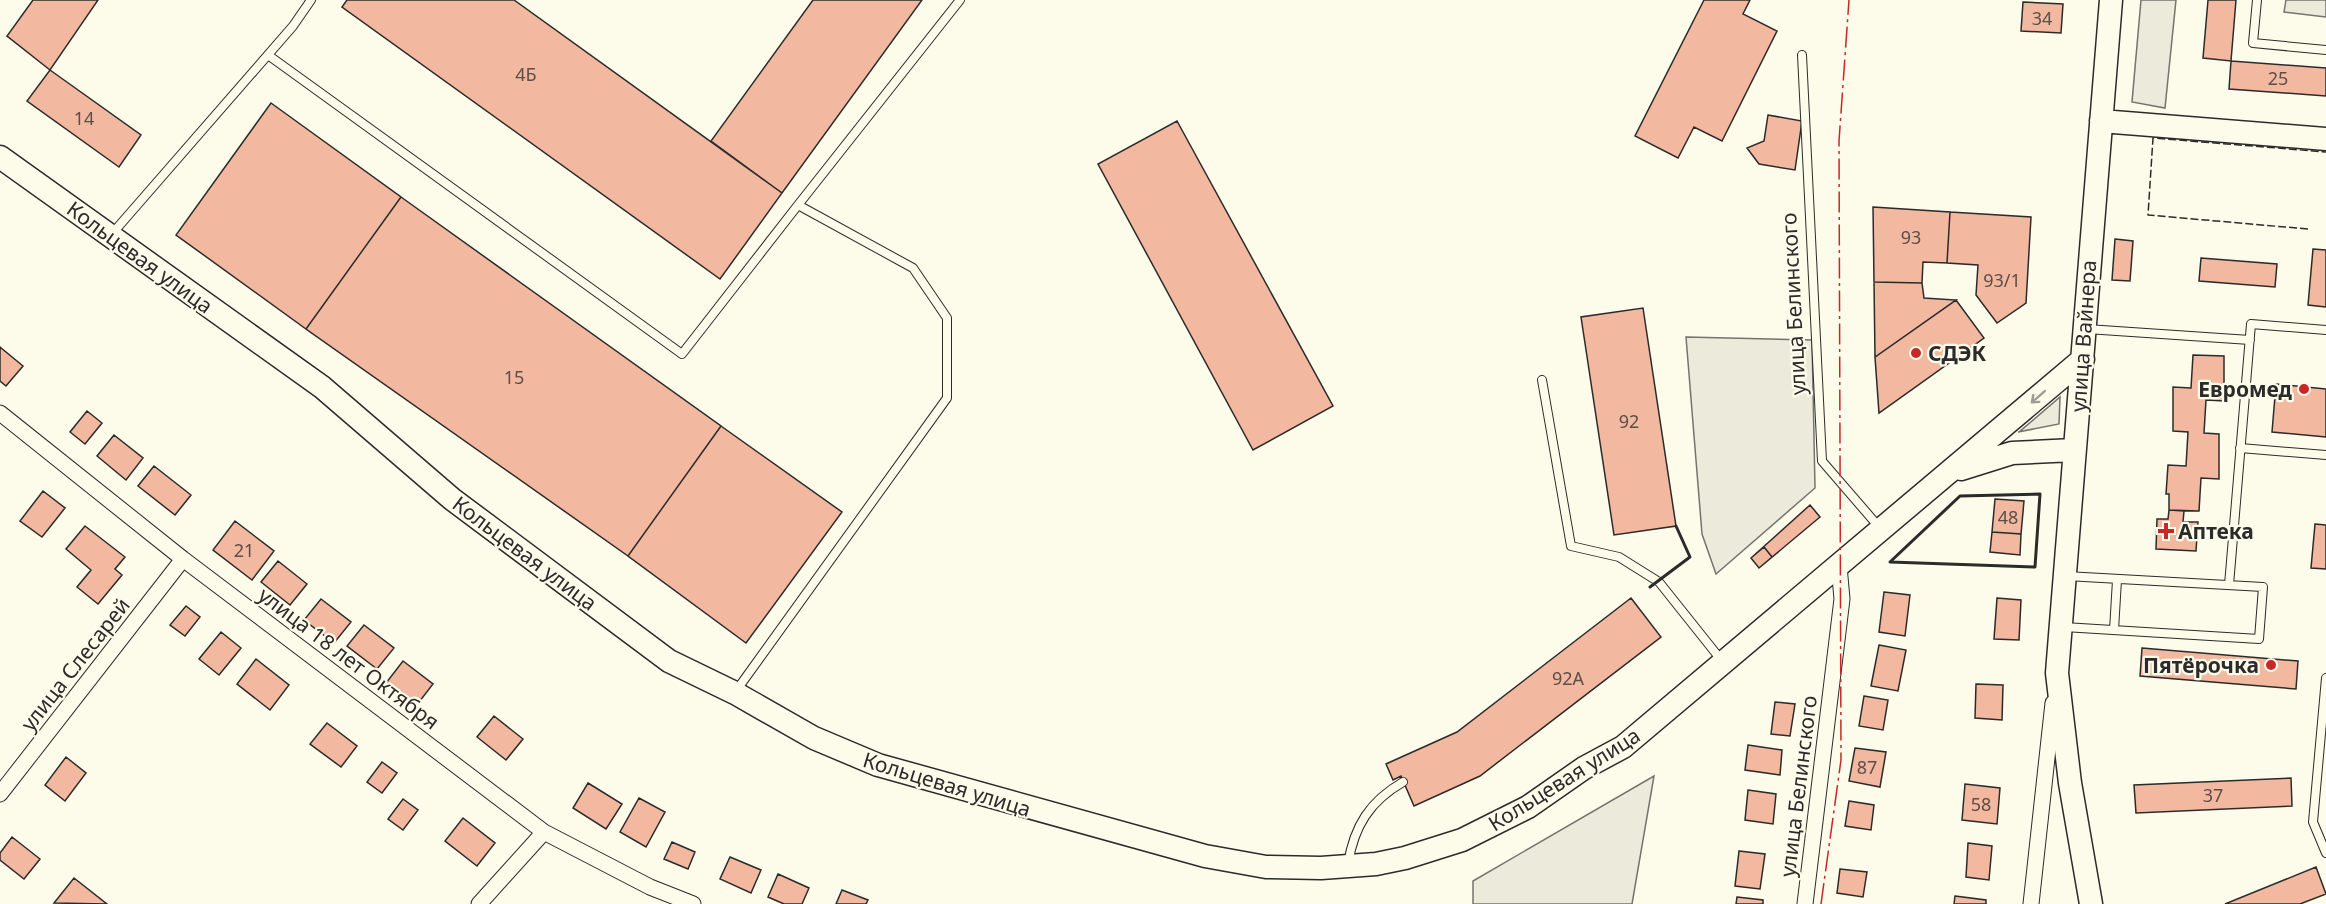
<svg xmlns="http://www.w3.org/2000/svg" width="2326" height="904" viewBox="0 0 2326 904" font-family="'Noto Sans',sans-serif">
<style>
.green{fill:#ecebdb;stroke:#74746e;stroke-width:1.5}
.parking{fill:#eceadb;stroke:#74746e;stroke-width:1.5}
.building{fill:#f2b8a0;stroke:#2b2b2b;stroke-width:1.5}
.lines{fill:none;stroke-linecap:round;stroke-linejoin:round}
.lane-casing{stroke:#2b2b2b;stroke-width:10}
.street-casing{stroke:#2b2b2b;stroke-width:17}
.secondary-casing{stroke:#2b2b2b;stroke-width:25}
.lane{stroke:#fdfbea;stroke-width:8}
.street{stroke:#fdfbea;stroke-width:15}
.secondary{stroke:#fdfbea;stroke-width:22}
.fence{stroke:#2b2b2b;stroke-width:1.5;stroke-dasharray:8 3;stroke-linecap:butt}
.wall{stroke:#2b2b2b;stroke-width:3}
.power{stroke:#c62828;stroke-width:1.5;stroke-dasharray:21 4.5 3 4.5;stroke-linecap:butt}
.oneway{stroke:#9e9d94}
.poi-dot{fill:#c62828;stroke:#fdfbea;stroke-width:2}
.labels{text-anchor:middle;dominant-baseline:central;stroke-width:4.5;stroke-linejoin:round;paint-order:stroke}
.number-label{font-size:18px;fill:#5d4e48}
.street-label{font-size:21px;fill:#2b2b2b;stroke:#fdfbea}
.poi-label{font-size:21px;font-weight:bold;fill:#2b2b2b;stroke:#fdfbea;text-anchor:start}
</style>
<rect width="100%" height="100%" fill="#fdfbea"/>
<path class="green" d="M 2141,0 L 2176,0 L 2165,108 L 2132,102 Z
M 2286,0 L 2326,0 L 2326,17 L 2284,12 Z
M 2060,397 L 2059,424 L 2018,432 L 2019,432 Z
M 1654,776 L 1632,904 L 1473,904 L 1473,881 Z"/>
<path class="parking" d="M 1686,337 L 1812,340 L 1815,488 L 1716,574 L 1702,534 Z"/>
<path class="building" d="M 33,0 L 98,0 L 50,70 L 7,36 Z
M 347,0 L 514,0 L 782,193 L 720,279 L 342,7 Z
M 813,0 L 922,0 L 782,193 L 711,141 Z
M 1704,0 L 1750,0 L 1743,14 L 1777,31 L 1722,141 L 1694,127 L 1678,158 L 1635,136 Z
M 2208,0 L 2236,0 L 2231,61 L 2203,58 Z
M 2023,2 L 2063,4 L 2061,33 L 2021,31 Z
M 2231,61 L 2326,68 L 2326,96 L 2229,89 Z
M 50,70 L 141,135 L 119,167 L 27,101 Z
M 271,103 L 401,197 L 306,329 L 176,235 Z
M 1768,115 L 1802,121 L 1795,170 L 1759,164 L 1747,148 L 1764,141 Z
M 1177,121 L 1333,406 L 1253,450 L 1098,164 Z
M 401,197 L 721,426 L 628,556 L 306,329 Z
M 1873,207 L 1950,212 L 1947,263 L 1923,262 L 1922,283 L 1874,282 Z
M 1950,212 L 2031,217 L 2026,303 L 1997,323 L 1976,295 L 1978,265 L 1947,263 Z
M 2115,239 L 2133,241 L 2130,281 L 2112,280 Z
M 2313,249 L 2326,250 L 2326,307 L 2308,305 Z
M 2201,258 L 2277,264 L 2275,287 L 2199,281 Z
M 1874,282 L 1922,283 L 1924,298 L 1956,300 L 1875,357 Z
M 1956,300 L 1984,338 L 1879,413 L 1875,357 Z
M 1643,308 L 1676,526 L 1614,535 L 1581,317 Z
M 0,347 L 23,366 L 6,386 L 0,381 Z
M 2193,355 L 2224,356 L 2224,401 L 2206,400 L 2204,433 L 2219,434 L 2219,479 L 2201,478 L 2199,511 L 2169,510 L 2169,494 L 2166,494 L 2168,465 L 2186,466 L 2188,432 L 2173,431 L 2173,387 L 2191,388 Z
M 2276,384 L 2326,389 L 2326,437 L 2272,432 Z
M 87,411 L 102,423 L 85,444 L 70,432 Z
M 721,426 L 842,512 L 746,643 L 628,556 Z
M 114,435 L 143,458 L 126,480 L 97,456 Z
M 154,466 L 191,495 L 175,515 L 138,486 Z
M 43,491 L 65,508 L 42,537 L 20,521 Z
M 1995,499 L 2024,501 L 2021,534 L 1992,532 Z
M 1810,505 L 1820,517 L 1759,568 L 1751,558 Z
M 2169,510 L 2184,511 L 2183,522 L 2198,522 L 2196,551 L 2156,549 L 2157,519 L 2168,519 Z
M 235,521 L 274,551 L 252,580 L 213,550 Z
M 2315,524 L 2326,525 L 2326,569 L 2311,568 Z
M 85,526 L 125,557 L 115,569 L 122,575 L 98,604 L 77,587 L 91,570 L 66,549 Z
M 1992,532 L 2021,534 L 2020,555 L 1990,552 Z
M 1764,547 L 1772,557 L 1759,568 L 1751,558 Z
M 278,561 L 307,584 L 290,605 L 261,582 Z
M 1884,592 L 1910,595 L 1905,636 L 1879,632 Z
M 1631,598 L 1661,637 L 1480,776 L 1414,806 L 1401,776 L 1393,780 L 1386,764 L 1457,732 Z
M 1997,598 L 2021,600 L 2019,640 L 1994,639 Z
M 321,599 L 351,622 L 334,643 L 304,620 Z
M 186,606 L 200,617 L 185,636 L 170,625 Z
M 364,625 L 394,648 L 377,669 L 347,646 Z
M 221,632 L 241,648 L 219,675 L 199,659 Z
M 1879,645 L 1906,650 L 1898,691 L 1871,686 Z
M 2142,648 L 2298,661 L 2296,689 L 2140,676 Z
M 256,659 L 289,685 L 270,710 L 237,684 Z
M 403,661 L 433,684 L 416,706 L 386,683 Z
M 1976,684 L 2003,685 L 2002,720 L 1975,718 Z
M 1864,696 L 1888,700 L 1883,730 L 1859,726 Z
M 1775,702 L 1795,704 L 1790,736 L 1771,734 Z
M 494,716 L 523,739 L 506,760 L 477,737 Z
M 327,723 L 357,746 L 341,767 L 310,744 Z
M 1748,745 L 1782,750 L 1780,775 L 1745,770 Z
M 1855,748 L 1886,752 L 1880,787 L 1849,781 Z
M 66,757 L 86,773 L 65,801 L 45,785 Z
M 382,762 L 397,773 L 382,793 L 367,782 Z
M 2291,778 L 2292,806 L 2136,813 L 2134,785 Z
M 588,783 L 622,804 L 606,829 L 573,808 Z
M 1965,784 L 2000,788 L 1997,824 L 1962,820 Z
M 1748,790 L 1776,794 L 1773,824 L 1745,820 Z
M 639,798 L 665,812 L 646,847 L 620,832 Z
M 403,799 L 418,810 L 403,830 L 388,819 Z
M 1849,801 L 1874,805 L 1871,830 L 1845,826 Z
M 463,818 L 495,843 L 477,866 L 445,841 Z
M 12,837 L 40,859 L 24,879 L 0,860 L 0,853 Z
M 672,842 L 695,852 L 688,869 L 664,859 Z
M 1968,843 L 1992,846 L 1989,880 L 1966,877 Z
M 1739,851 L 1765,854 L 1760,889 L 1735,886 Z
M 730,857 L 761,870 L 751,893 L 720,879 Z
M 2316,867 L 2326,894 L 2300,904 L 2225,904 Z
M 1840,869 L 1867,872 L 1863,897 L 1837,893 Z
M 778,874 L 809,888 L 802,904 L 784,904 L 768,897 Z
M 74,878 L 107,904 L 54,903 Z
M 842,890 L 868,900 L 866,904 L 836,904 Z
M 1955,896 L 1986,900 L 1986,904 L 1954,904 Z
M 1737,897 L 1763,900 L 1763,904 L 1736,904 Z"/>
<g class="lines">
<g class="lane-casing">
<path id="lane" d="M 2257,0 L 2253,43 L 2326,50
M 268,55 L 682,354 L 798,205 L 913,268 L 947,318 L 947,398 L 736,691
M 1802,55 L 1822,461 L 1879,527
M 798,205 L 960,0
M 111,235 L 293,26 L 311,0
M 2087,329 L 2250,340
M 1542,380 L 1571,546 L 1619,557 L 1659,582 L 1722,661
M 2240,448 L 2326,455
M 2229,585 L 2251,324 L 2326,330
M 2064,627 L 2259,639 L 2263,587 L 2066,576
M 2114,630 L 2117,580
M 2326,678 L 2313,822 L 2326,853
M 1348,864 C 1354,826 1370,801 1403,782"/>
</g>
<g class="street-casing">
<path id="street" d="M 0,413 L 183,559 L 544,832 L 650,887 L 693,904
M 0,794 L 183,559
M 479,904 L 544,832
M 1805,904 L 1842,599 L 1839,566
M 2031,904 L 2053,703"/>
</g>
<g class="secondary-casing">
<path id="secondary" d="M 2101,121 L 2326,139
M 0,157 L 322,387 L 452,499 L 669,661 L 735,693 L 814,738 L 878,765 L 1205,856 L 1266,867 L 1321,868 L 1376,864 L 1405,858 L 1462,840 L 1528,807 L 1584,768 L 1623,747 L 2083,359
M 1961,469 L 2012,453 L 2074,450
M 2091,904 L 2070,783 L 2057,673 L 2111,0"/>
</g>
<use href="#lane" class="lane"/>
<use href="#street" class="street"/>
<use href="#secondary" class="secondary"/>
<path class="fence" d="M 2308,229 L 2148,215 L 2153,138 L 2326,152"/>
<path class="wall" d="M 2040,494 L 2035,567 L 1890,562 L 1960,496 Z
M 1650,587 L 1690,557 L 1676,526"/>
<path class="power" d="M 1821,904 L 1841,760 L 1839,141 L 1849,0"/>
</g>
<defs><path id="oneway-shaft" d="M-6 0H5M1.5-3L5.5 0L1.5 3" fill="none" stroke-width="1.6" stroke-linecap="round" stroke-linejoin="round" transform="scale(1.5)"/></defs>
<use class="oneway" href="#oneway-shaft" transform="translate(2038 397) rotate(139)"/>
<g class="poi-dot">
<circle cx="1916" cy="353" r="6"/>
<circle cx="2304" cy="389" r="6"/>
<path d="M2163 522h6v6h6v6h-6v6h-6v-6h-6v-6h6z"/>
<circle cx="2271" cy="665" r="6"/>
</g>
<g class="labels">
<g class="number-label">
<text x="2042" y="18">34</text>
<text x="526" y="74">4Б</text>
<text x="2278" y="78">25</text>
<text x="84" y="118">14</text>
<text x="1911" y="237">93</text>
<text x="2002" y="280">93/1</text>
<text x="514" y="377">15</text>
<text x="1629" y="421">92</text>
<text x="2008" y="517">48</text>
<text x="244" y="550">21</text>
<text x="1568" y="678">92А</text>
<text x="1867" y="767">87</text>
<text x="2213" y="795">37</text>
<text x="1981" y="804">58</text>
</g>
<g class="street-label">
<text transform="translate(140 257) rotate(36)">Кольцевая улица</text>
<text transform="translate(1793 304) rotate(-93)">улица Белинского</text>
<text transform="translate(2083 336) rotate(-86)">улица Вайнера</text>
<text transform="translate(525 553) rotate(37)">Кольцевая улица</text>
<text transform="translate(349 658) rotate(37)">улица 18 лет Октября</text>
<text transform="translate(75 664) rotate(-52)">улица Слесарей</text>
<text transform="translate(1564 779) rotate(-32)">Кольцевая улица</text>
<text transform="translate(947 784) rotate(17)">Кольцевая улица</text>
<text transform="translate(1798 786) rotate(-83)">улица Белинского</text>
</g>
<g class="poi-label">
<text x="1928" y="353">СДЭК</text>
<text x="2292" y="389" text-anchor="end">Евромед</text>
<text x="2178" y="531">Аптека</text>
<text x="2259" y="665" text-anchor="end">Пятёрочка</text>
</g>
</g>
</svg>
